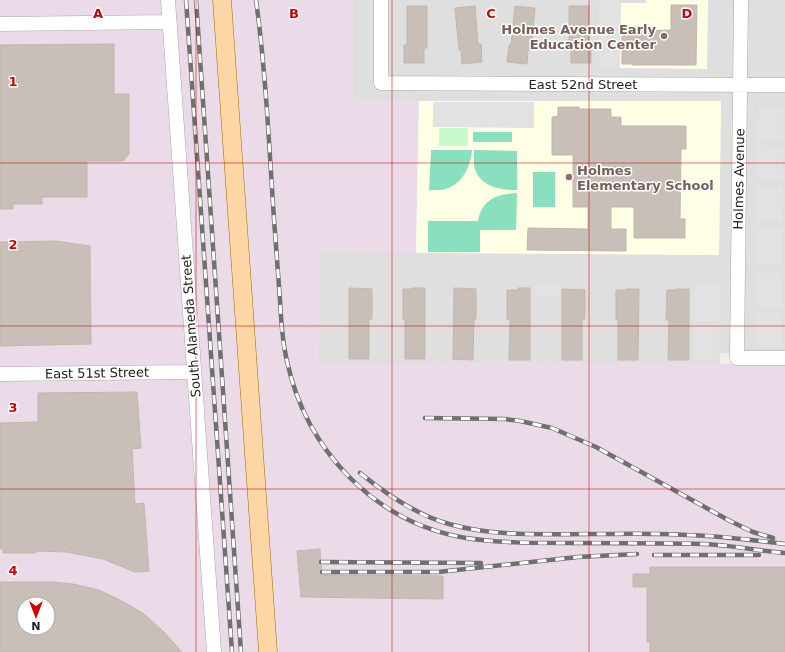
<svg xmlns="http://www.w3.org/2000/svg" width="785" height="652" viewBox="0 0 785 652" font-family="'DejaVu Sans',sans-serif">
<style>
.residential{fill:#e0dfdf}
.industrial{fill:#ebdbe8;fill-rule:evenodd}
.education{fill:#ffffe5}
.park{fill:#c8facc}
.pitch{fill:#88e0be}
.parking{fill:#e2e2e2}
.building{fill:#c7bfb8;stroke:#c4b6ab;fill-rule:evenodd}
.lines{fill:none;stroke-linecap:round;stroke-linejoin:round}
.minor-casing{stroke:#a9a9a9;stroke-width:15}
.major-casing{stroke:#a06b00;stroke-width:19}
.minor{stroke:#fff;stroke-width:14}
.major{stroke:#fcd6a4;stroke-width:18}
.rail-casing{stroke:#707070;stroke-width:4.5}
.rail{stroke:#fff;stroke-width:3;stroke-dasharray:9;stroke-linecap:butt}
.grid{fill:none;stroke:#d40000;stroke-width:1;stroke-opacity:0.55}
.education-dot{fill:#8d6e63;stroke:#fff;stroke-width:1.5}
.labels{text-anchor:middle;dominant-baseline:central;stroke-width:3;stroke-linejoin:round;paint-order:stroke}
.education-label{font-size:13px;font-weight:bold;fill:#785e54;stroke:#fff;text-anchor:end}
.street-label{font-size:13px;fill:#222;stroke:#fff}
.grid-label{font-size:13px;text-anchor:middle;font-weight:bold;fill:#d40000;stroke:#fff;stroke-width:3;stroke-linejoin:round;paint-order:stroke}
</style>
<rect width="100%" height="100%" fill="#f2efe9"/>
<path class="residential" d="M 354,0 L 785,0 L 785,353 L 720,353 L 720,364 L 318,363 L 319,252 L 719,255 L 721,101 L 354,101 Z"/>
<path class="industrial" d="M 0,0 L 354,0 L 354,101 L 419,101 L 416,253 L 319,252 L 318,363 L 785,364 L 785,652 L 0,652 ZM 24,604 L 48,604 L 48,628 L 24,628 Z"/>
<path class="education" d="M 646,0 L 708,0 L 707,69 L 620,68 L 621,3 L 646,3 Z
M 419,101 L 721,101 L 719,255 L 416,253 Z"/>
<path class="park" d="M 439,128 L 468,128 L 468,146 L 439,146 Z"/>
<path class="pitch" d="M 473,132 L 512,132 L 512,142 L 473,142 Z
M 431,150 L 472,150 C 471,165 463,183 448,188 C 442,191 435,190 429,190 Z
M 474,150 L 517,151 L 517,190 C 502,190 484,188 476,172 C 473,166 474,157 474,150 Z
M 533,172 L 555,172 L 555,207 L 533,207 Z
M 517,193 L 516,230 L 480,230 L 480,252 L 428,252 L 428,221 L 478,221 C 482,199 498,194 517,193 Z"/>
<path class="parking" d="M 599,0 L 619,0 L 620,68 L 600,69 Z
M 433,102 L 534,102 L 534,128 L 433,127 Z
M 759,106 L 783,106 L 783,141 L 757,141 Z
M 758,145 L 783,146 L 783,181 L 758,180 Z
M 757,187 L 783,187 L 782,222 L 757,222 Z
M 757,229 L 782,229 L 782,264 L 757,264 Z
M 757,273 L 782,273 L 782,308 L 757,308 Z
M 536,285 L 560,285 L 560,297 L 536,297 Z
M 695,286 L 720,286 L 720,321 L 695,321 Z
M 757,313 L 782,313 L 782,348 L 756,348 Z
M 694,325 L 719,325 L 719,360 L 694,360 Z"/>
<path class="building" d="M 671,5 L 697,5 L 696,65 L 632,65 L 632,64 L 622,64 L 622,31 L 671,30 Z
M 407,6 L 427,6 L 427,48 L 424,48 L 424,63 L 404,63 L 404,45 L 407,45 Z
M 475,6 L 478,44 L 481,44 L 482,62 L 462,64 L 461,50 L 459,50 L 455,8 Z
M 515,6 L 535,8 L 531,50 L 528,50 L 527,64 L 507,62 L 509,45 L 511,45 Z
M 569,6 L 589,6 L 588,46 L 591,46 L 591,63 L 571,63 L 571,49 L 569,49 Z
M 114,44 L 114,94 L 129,94 L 129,154 L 123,161 L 87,161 L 87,197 L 42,197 L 42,204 L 13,204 L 13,209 L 0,209 L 0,45 Z
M 558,107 L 579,107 L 579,109 L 611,109 L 611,117 L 621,117 L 621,126 L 686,126 L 686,149 L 681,149 L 680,219 L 685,219 L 685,238 L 634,238 L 634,207 L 611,207 L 611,229 L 626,229 L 626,251 L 527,250 L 528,228 L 588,229 L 588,207 L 573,207 L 573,155 L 552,155 L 552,117 L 558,116 Z
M 55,241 L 90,246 L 91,344 L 0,346 L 0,242 Z
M 349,288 L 372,289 L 372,319 L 369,319 L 369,359 L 349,359 Z
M 413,288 L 425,288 L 425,359 L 405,359 L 405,319 L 403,319 L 403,289 L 413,289 Z
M 454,288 L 476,289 L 476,319 L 474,319 L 473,360 L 453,359 Z
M 518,288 L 530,288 L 530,360 L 509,360 L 510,319 L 507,319 L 507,290 L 518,290 Z
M 562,289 L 585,290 L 585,319 L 582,319 L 582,360 L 562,360 Z
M 626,289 L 639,289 L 638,360 L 618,360 L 618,320 L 616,320 L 616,290 L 626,290 Z
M 677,289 L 689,289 L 689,360 L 668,360 L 669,320 L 666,320 L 667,290 L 677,290 Z
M 137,392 L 141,448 L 132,449 L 135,504 L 144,503 L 149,571 L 135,572 L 103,559 L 66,552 L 36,551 L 36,553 L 3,553 L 3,549 L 0,549 L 0,423 L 38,422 L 38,393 Z
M 320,549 L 322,575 L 443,576 L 443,599 L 301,597 L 297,551 Z
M 650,567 L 785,567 L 785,652 L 650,652 L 650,642 L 647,642 L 647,587 L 633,587 L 633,574 L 650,574 Z
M 0,582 L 53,582 L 73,584 L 99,590 L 122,601 L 144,614 L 164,632 L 182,652 L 0,652 ZM 24,604 L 48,604 L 48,628 L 24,628 Z"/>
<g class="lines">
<g class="minor-casing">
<path id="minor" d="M 168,0 L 214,652
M 381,0 L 381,83 L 785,85
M 741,0 L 737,358 L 785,358
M 0,24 L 169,22
M 0,374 L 194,372"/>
</g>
<g class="major-casing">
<path id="major" d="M 222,0 L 268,652"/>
</g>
<use href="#minor" class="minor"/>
<use href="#major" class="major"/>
<g class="rail-casing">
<path id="rail" d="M 186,0 L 232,652
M 196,0 L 241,652
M 256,0 C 266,73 269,146 274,219 C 276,246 278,273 280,300 C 281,320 282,341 287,361 C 306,450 375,523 466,538 C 499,543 533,543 566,543 C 612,543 658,543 704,544 C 731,545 758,551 785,553
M 425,418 L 505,419 L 520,421 L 552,428 L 596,447 L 730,521 L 753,532 L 773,538
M 360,473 C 386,494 416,515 449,524 C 495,537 544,534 591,534 C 623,534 656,533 688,535 C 721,536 753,540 785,544
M 654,555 L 759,555
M 321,562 L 481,563
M 322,572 L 438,572 L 578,557 L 637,554"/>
</g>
<use href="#rail" class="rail"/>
</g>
<path class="grid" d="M 196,0 L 196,652M 392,0 L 392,652M 589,0 L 589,652M 0,163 L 785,163M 0,326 L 785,326M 0,489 L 785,489"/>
<g class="education-dot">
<circle cx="664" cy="36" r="4"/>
<circle cx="569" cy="177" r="4"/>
</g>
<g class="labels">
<g class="education-label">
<text x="656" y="29">Holmes Avenue Early<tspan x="656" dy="15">Education Center</tspan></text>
<text x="577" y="170" text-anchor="start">Holmes<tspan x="577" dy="15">Elementary School</tspan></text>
</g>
<g class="street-label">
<text x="583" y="84">East 52nd Street</text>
<text transform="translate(739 179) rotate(-89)">Holmes Avenue</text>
<text transform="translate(191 326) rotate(-94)">South Alameda Street</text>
<text transform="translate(97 373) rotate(-1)">East 51st Street</text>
</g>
</g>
<g class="grid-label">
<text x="98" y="18">A</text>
<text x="294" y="18">B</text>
<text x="491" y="18">C</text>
<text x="687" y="18">D</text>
<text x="13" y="86">1</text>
<text x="13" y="249">2</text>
<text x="13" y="412">3</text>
<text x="13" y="575">4</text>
</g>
<g transform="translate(36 616) rotate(180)"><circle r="19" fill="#ffffff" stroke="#a7a7a7"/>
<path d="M0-3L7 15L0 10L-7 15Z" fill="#d40000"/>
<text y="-6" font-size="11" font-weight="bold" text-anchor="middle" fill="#222222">N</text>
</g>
</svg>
